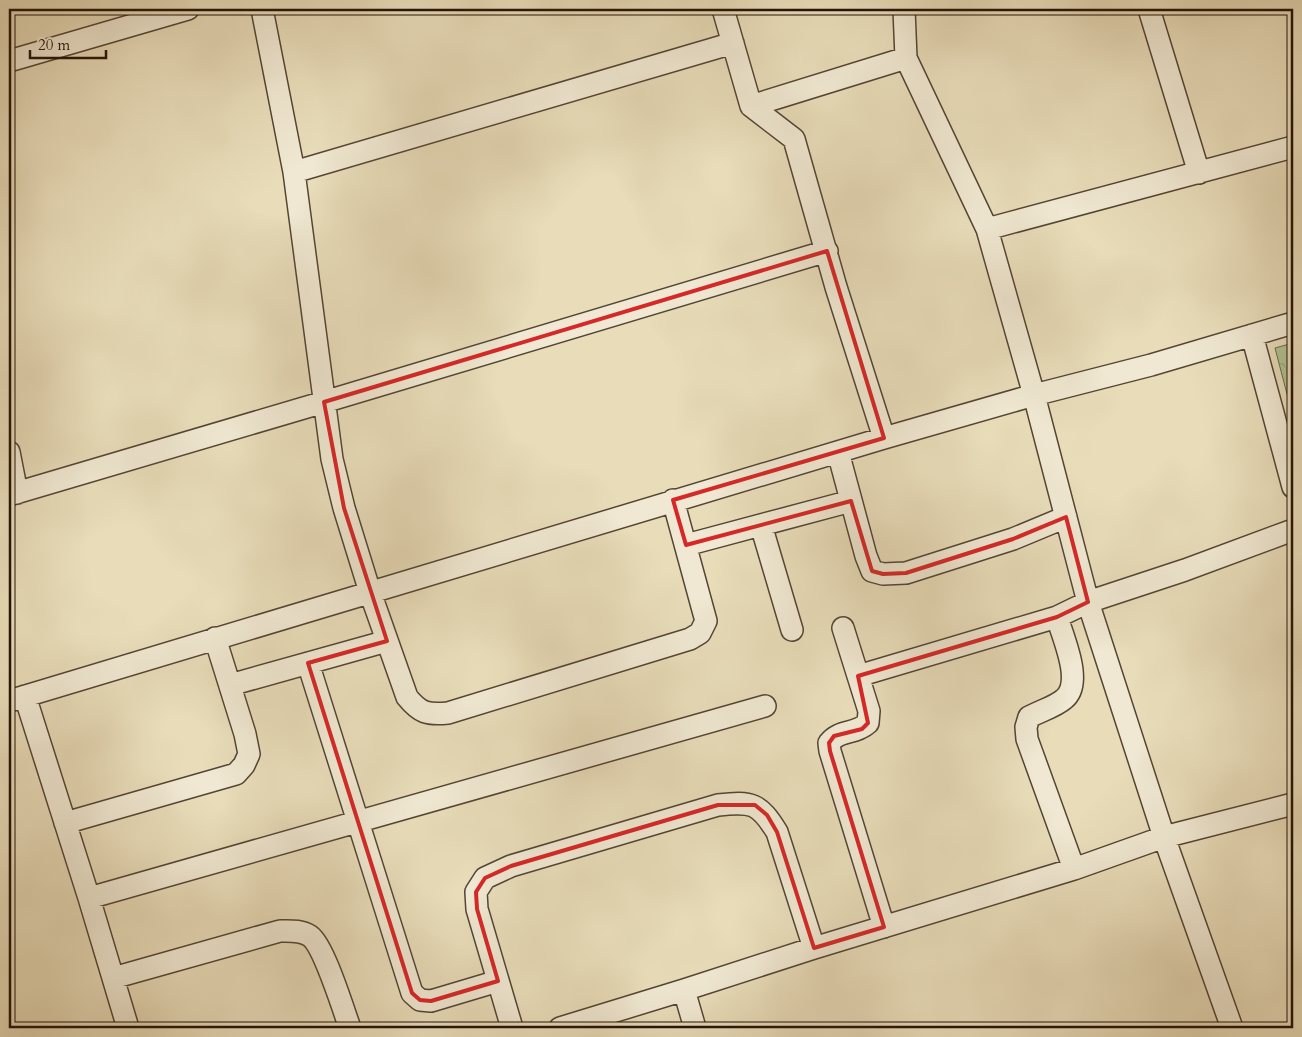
<svg xmlns="http://www.w3.org/2000/svg" width="1302" height="1037" viewBox="0 0 1302 1037" font-family="Cardo,serif">
<style>
.park{fill:url(#park-crowns);stroke:#6a6a4e}
.lines{fill:none;stroke-linecap:round;stroke-linejoin:round}
.minor-casing{stroke:#544534;stroke-width:24}
.minor{stroke:#f0e8d2;stroke-width:21}
.marked{fill:none;stroke:#d62828;stroke-width:4;stroke-linejoin:round}
</style>
<defs>
<pattern id="park-crowns" width="20" height="18" patternUnits="userSpaceOnUse" patternTransform="scale(1.25)"><rect width="20" height="18" fill="#b1c293"/><path d="M2 6a3 3 0 1 1 6 0M12 15a3 3 0 1 1 6 0" fill="none" stroke="#98a67d"/></pattern>
</defs>
<rect width="100%" height="100%" fill="#e8dcb9"/>
<filter id="stains"><feTurbulence type="fractalNoise" baseFrequency=".004" numOctaves="4"/><feColorMatrix values="0 0 0 0 .2 0 0 0 0 .09 0 0 0 0 .02 0 0 0 .5 -.17"/></filter>
<radialGradient id="worn" r=".72"><stop offset=".6" stop-color="#630" stop-opacity="0"/><stop offset="1" stop-color="#630" stop-opacity=".3"/></radialGradient>
<path class="park" d="M 1293,343 L 1293,417 L 1275,348 Z"/>
<g class="lines">
<g class="minor-casing">
<path id="minor" d="M 262,9 L 294,172 L 332,459 L 344,508 L 370,592 L 407,697 C 420,713 427,715 448,713 L 690,639 L 700,633 L 706,621 L 673,500
M 723,9 L 751,106 L 906,58
M 904,9 L 906,58 L 987,229 L 1034,395 L 1088,602 L 1164,837 L 1232,1028
M 1149,9 L 1199,173
M 9,61 L 188,9
M 751,106 L 794,139 L 836,287 L 884,438
M 294,172 L 733,43
M 987,229 L 1293,147
M 1252,335 L 1293,487
M 9,452 L 17,493
M 838,452 L 866,556 L 872,571 L 883,574 L 906,573 L 1013,539 L 1066,517
M 9,495 L 324,402 L 827,251
M 761,525 L 792,630
M 686,545 L 851,501
M 1057,617 C 1063,638 1084,683 1064,699 C 1055,707 1040,711 1029,717 L 1026,727 L 1027,739 L 1074,869
M 843,628 L 869,711 L 868,723 C 855,735 840,729 829,743 L 830,751 L 884,927
M 308,663 L 412,993 L 420,1000 L 431,1001 L 498,981
M 858,676 L 1057,617 L 1088,602 L 1185,570 L 1293,530
M 230,685 L 387,641
M 25,696 L 89,898 L 128,1028
M 9,701 L 884,438 L 1034,395 L 1151,365 L 1293,323
M 65,823 L 236,774 L 244,765 L 249,754 L 245,734 L 215,638
M 89,898 L 765,706
M 113,978 L 280,931 C 290,931 301,930 310,936 C 324,946 343,1009 350,1028
M 684,990 L 695,1028
M 512,1028 L 477,909 L 476,892 L 485,878 L 511,866 L 718,805 C 752,801 759,803 777,832 L 814,948
M 560,1028 L 684,990 L 814,948 L 1074,869 L 1164,837 L 1293,804"/>
</g>
<use href="#minor" class="minor"/>
</g>
<path class="marked" d="M 827,251 L 884,438 L 673,500 L 686,545 L 851,501 L 872,571 L 883,574 L 906,573 L 1013,539 L 1066,517 L 1088,602 L 1057,617 L 858,676 L 868,723 L 862,729 L 834,736 L 829,743 L 830,751 L 884,927 L 814,948 L 777,832 L 767,815 L 755,805 L 718,805 L 511,866 L 485,878 L 476,892 L 477,909 L 498,981 L 431,1001 L 420,1000 L 412,993 L 308,663 L 387,641 L 344,508 L 324,402 Z"/>
<rect width="1302" height="1037" fill="none" stroke="#e8dcb9" stroke-width="30"/>
<rect x="10" y="10" width="1282" height="1017" fill="none" stroke="#231308" stroke-width="2.5"/>
<rect x="15" y="15" width="1272" height="1007" fill="none" stroke="#231308"/>
<path d="M30 50v8h76v-8" fill="none" stroke="#231308" stroke-width="2.5"/>
<text x="38" y="50" font-size="15" fill="#231308" stroke="#f0e8d2" stroke-width="4" paint-order="stroke">20 m</text>
<rect width="100%" height="100%" filter="url(#stains)"/>
<rect width="100%" height="100%" fill="url(#worn)"/>
</svg>
